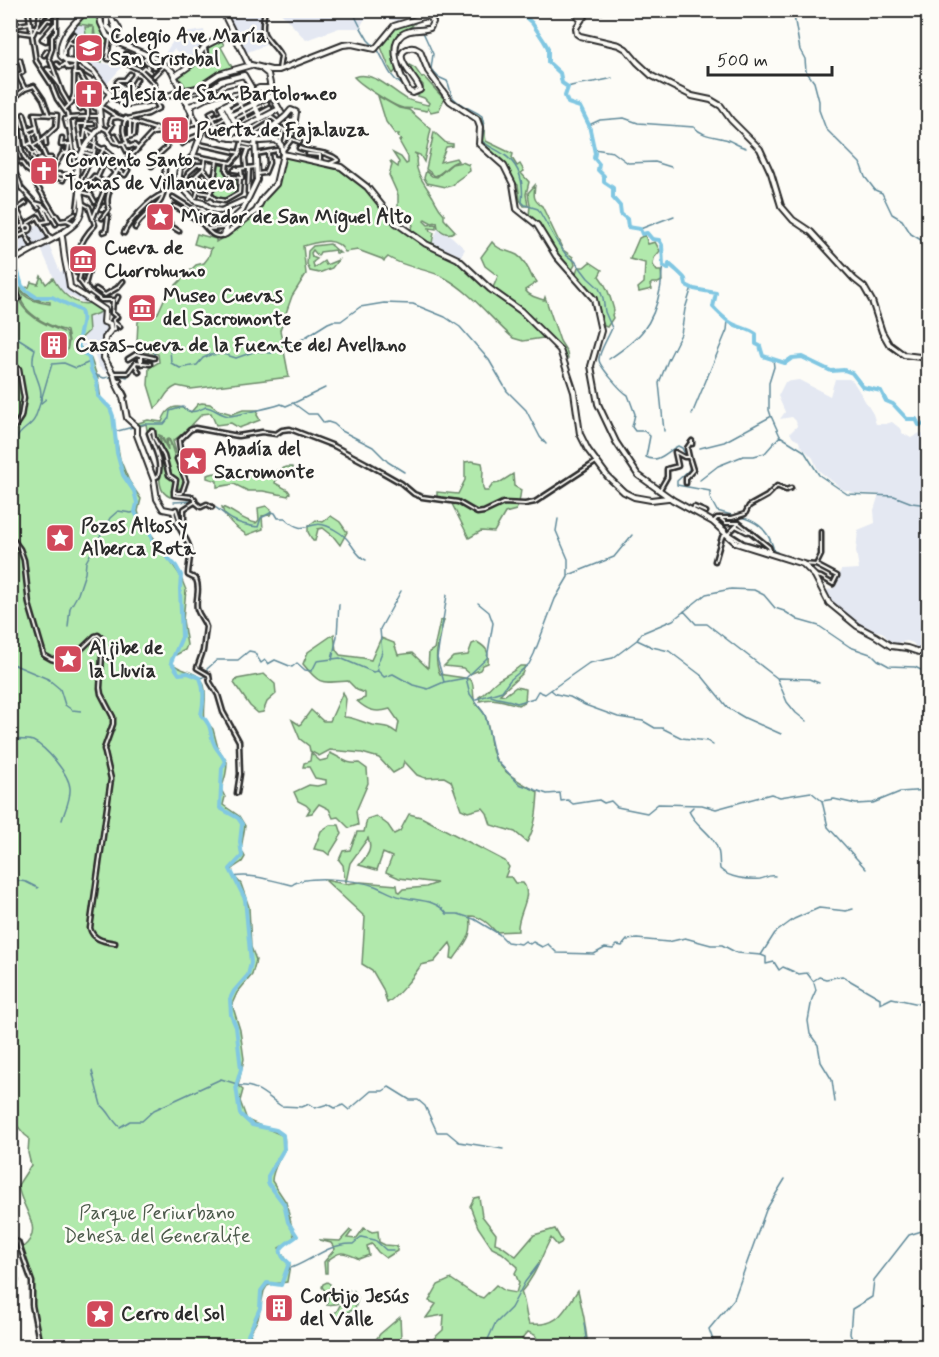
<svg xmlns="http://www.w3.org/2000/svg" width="939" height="1357" viewBox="0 0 939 1357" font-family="Mynerve,sans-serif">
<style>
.built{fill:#e4e8f2}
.green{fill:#b1e9ac;stroke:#6e8a6c;stroke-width:1.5}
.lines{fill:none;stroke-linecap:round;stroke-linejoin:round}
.stream{stroke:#5f8999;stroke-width:1.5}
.river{stroke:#81c7e2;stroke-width:4}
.street-casing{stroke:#2b2b2b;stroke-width:7}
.secondary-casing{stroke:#2b2b2b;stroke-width:8}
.street{stroke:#fdfcf7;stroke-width:2}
.secondary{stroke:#fdfcf7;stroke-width:4}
.secondary-bridge-casing{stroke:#2b2b2b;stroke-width:8;stroke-linecap:butt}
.secondary-bridge{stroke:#fdfcf7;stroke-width:4}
.labels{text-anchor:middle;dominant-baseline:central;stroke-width:5;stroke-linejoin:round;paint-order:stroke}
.poi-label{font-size:20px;font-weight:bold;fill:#2b2b2b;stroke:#fdfcf7;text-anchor:start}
.park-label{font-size:20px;fill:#4c5a4b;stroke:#fdfcf7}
</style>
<rect width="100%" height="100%" fill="#fdfcf7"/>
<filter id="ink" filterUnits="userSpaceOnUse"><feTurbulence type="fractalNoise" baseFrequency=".0167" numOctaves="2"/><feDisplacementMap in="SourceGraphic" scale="12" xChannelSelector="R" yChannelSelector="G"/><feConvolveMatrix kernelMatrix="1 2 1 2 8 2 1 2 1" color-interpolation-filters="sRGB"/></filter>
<g filter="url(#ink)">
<path class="built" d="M 405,10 L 406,13 L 398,21 L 373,16 L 364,20 L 360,28 L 339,28 L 306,40 L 280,12 L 263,12 L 260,28 L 262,35 L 267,42 L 263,46 L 245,53 L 223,11 Z
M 78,24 L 94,27 L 98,62 L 122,67 L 105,86 L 96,71 L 78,60 L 82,54 L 82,44 L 76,43 L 78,34 L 72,30 Z
M 204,30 L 206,43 L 191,63 L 174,49 L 164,61 L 161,59 L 178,34 Z
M 40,224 L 49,238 L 14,258 L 11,250 L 11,242 L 25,235 L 30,244 L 26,232 Z
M 438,229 L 451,236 L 465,249 L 460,258 L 459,255 L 432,243 Z
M 48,242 L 60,272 L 66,270 L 69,287 L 74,292 L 91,303 L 84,303 L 60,291 L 41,249 L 39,247 Z
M 104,311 L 103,317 L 110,329 L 106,334 L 103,355 L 111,372 L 108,373 L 99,367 L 94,354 L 91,354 L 80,344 L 80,341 L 88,333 L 88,317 Z
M 835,379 L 849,379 L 853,381 L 873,414 L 876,424 L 886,424 L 892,422 L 902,430 L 902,433 L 911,438 L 920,433 L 928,434 L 928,647 L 918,650 L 913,643 L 907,641 L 892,644 L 882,632 L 870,630 L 861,626 L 852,617 L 851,620 L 830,602 L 825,593 L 829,589 L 831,590 L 838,583 L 836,581 L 841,570 L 859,569 L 856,551 L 858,530 L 875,523 L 874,510 L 879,494 L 854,493 L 842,489 L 818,470 L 813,458 L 800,445 L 799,441 L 793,438 L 790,433 L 797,426 L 796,421 L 792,417 L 780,419 L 785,412 L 778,396 L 785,382 L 799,380 L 830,396 Z"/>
<path class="green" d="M 90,11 L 97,11 L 99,22 L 108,39 L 107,43 L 100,45 L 102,62 L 98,62 L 94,27 L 93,36 L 86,36 L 85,27 L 92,27 L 92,26 L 78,24 L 72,30 L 71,29 Z
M 406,24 L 414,24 L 410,27 L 413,27 L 414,30 C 413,30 404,31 403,31 C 392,36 393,61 396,70 L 393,74 L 389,67 L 381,47 C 387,34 391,28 406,24 Z
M 221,40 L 224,45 L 221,47 L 232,67 C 215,73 204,85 186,87 L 178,76 L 201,59 L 206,61 L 212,58 L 207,48 Z
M 407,64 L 415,68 L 422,78 L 424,77 L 444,99 L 439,110 L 431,112 L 428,108 L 427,111 C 419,109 412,108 403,108 C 394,107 360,84 354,77 C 373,70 391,90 405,98 C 411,102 421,103 428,105 L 429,103 L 424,98 L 415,95 L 423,88 L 423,85 L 405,65 Z
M 378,96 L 399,108 L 409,110 L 431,129 L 424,162 L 420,155 L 414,153 L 417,155 C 413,172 425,184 433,197 C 437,204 438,208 444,214 L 444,219 L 455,231 C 449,236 443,233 438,228 L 437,222 L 432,223 L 425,219 L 424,221 L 428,225 L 436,224 L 436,229 L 429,228 L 430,231 L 434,233 L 432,243 L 456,256 L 431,246 L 410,231 L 413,225 L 406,217 L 399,214 L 401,213 L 398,212 L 398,195 L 389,175 L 392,165 L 390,161 L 398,167 L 399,162 L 393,153 L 401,157 L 406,164 L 408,163 L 408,157 L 399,141 L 402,140 L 398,137 L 399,134 L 395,134 L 386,122 Z
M 468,111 C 488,116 483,126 486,141 L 513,154 L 512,158 L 517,166 L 520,164 L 524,171 L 521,173 L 529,182 L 526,194 L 528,206 L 524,206 L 520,200 L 518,185 L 514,182 L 503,162 L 480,145 C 481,130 484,118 468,111 Z
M 434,132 L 446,143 L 453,144 L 453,146 L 446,147 L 440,162 L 456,158 L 458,161 C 448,163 444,173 435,176 L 426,169 Z
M 285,156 L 330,164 L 344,170 L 371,193 L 389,218 L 404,230 L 458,259 L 486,287 L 520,312 L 550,342 L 543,338 L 523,341 L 513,338 C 490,318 471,292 445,278 C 427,268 404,268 388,257 L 384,261 L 382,259 L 358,250 L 345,252 C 336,235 318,242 303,246 L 306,274 L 292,296 L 280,330 L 289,377 L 191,389 L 177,386 C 163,392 165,402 155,408 L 148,385 L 149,368 L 159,362 L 158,354 L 145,351 L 137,342 L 138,321 L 158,313 L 166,295 L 196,265 L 204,263 L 208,258 L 212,247 L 210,249 L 194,244 L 197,234 L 216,239 L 216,242 L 236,230 L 259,211 L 265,198 L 278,182 L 281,162 Z
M 218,162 L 226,164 L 225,170 L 230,177 L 239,180 L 238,192 C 230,198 220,203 212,194 Z
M 462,162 L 469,165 L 470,171 L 456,181 L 453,185 L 446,187 L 427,183 L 424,178 L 426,171 L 432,176 L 437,177 L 452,164 Z
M 535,185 C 534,194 532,200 542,206 L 563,250 L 573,257 L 575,265 L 572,270 L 558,256 L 538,223 L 529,216 L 530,205 L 528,193 Z
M 645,235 L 648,244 L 655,242 L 660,251 L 654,258 L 653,265 L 657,271 L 661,271 L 662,281 L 658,283 L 652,283 L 650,285 L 652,289 L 639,292 L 638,288 L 644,283 L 645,263 L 630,259 L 639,238 Z
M 492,242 C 499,251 508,250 517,255 C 525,260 530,272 533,279 L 532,275 L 537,282 L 525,290 C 529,296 537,298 544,300 L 545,297 L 560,341 L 567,352 L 568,358 L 565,358 L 557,343 L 533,321 L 535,317 L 532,321 L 492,290 L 498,276 L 485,266 L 481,257 Z
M 330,244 L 340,253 L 336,253 L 335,250 L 320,252 L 318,256 L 313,250 L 311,253 L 312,257 L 317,259 L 313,262 L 314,268 L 324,261 L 326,265 L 338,260 L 332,268 L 319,273 L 310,271 L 307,264 L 308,251 L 313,246 Z
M 590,262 L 602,270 L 599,276 C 608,287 610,297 614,310 L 612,315 L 613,318 L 607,327 L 604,326 L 596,298 L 576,273 L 578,267 L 584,267 Z
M 41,276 L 46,284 L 53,278 C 60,292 75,307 91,303 L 104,311 L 88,317 L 89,331 L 74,345 L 78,344 L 91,359 L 98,379 L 101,400 L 110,409 L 112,415 L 120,459 L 129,481 L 141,499 L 138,511 L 140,518 L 180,575 L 186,590 L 183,620 L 187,645 L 185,650 L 172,657 L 171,662 C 178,669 183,669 192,673 C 213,680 202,705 205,720 L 213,729 L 218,748 L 227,762 C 227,770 224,782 221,789 L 225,797 L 223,805 L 239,816 L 245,826 L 241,849 L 245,857 L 242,862 L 233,868 L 232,874 L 241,884 L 249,907 L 251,947 L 256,960 L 252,975 L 237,993 L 232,1004 L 240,1030 L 244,1059 L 238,1086 L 243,1090 L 240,1101 L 247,1120 L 284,1136 C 288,1152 272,1165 272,1181 L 286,1202 L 294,1236 L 293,1239 L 279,1248 L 290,1265 L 287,1282 L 273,1284 L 267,1286 L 264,1291 L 258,1319 L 250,1333 L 254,1346 L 41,1346 L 34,1313 L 32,1277 L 22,1248 C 47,1229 20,1208 18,1185 L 31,1165 L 28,1153 L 29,1138 L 25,1135 L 10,1117 L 10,337 L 16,332 L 11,318 L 11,291 L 14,293 L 16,292 C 22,316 45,325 66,333 L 68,340 L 67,351 L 69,341 L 67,331 C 47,326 18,312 19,288 C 23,299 40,303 50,304 L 50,302 C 39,301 26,297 20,288 L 29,287 L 31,282 L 38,284 Z
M 202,403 L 210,404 L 218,410 L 232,414 L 243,410 L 258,410 L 257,415 L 260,420 L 239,428 L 231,423 L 216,425 L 211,413 L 202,414 L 187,430 L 173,441 L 177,456 L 169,439 L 166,440 L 167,448 L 162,436 L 159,435 L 162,449 L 160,436 L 168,450 L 167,440 L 170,442 L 180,473 L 182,472 L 185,481 L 183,488 L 174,489 L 177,480 L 169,471 L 165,454 L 154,437 L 154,430 L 147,430 L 146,424 L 137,427 L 135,424 L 148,420 L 162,422 C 167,406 177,403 191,412 L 198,404 Z
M 152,432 L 152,437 L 163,456 L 168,475 L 175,481 L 172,489 L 173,496 L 170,497 C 166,495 162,492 161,487 C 158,478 161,469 159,459 C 157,450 150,440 152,432 Z
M 472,461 L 482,463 C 485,471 480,482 484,491 L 488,491 L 493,484 L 499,483 L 513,474 L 514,486 L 521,490 L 519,503 L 503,502 L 483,511 L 479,511 L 459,502 L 437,498 L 437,492 L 458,494 L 465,480 L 465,462 Z
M 287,467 L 292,467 L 293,470 L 276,480 L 275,483 L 288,490 L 290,493 L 288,496 L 263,491 L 248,491 L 234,484 L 217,487 L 217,481 L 207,478 L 207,475 C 222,470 234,475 250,475 C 263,476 274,471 287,467 Z
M 451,502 L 458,503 L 480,514 L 484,514 L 503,503 L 518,505 L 516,510 L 505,513 L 494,532 L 481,531 L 469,538 Z
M 266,506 L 272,511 L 270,515 L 262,516 L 263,529 L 247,535 C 237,528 224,519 222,507 C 236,512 241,520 256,523 L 259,520 L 258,508 Z
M 331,516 L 340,522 L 347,532 L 340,545 L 333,536 L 323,528 L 318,529 L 315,541 L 313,541 L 308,532 L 308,526 L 316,520 L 323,522 Z
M 444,620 C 440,636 432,658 440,674 C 446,676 468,677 471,680 C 475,685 472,695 475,702 C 477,707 482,709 484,713 C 489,722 489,734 491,745 C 495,770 518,781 538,792 C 537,809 536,827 527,842 L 515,832 L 491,825 L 487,813 L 483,808 L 468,812 L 461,809 L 451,781 L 444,777 L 425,778 L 417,775 L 404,761 L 402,768 L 393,773 L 379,758 L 362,753 L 330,750 L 319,756 L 310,751 L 309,746 L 300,739 L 292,720 L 300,725 L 311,710 L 323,721 L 330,721 L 343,692 L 346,699 L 344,717 C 354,717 363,723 373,725 C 385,727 387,725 397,733 L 399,722 L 390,709 C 376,713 368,711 357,701 L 365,698 L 365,693 L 357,690 L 348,681 C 320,683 320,685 303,664 L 308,652 L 334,634 L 336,650 L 340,655 L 363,658 L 371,660 L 381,638 L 394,643 L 398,655 L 412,653 L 428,668 L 429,652 L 434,649 L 440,621 Z
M 477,642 C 487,648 489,651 488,663 L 483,665 L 480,670 L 470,674 L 463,668 L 444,666 L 453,657 L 468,655 L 472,644 Z
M 520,666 L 525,666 L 522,674 L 500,694 L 505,695 L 516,687 L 526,689 L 525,702 L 518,705 C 504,701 494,697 480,701 L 479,697 C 486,693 491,685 498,680 C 506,675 513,672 520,666 Z
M 264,674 L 275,684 L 276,694 L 267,702 L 263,712 L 258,713 L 250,706 L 234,683 L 237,679 Z
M 311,753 L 320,761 L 328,759 L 330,753 C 341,757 346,765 359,763 L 367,769 L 368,783 L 356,811 L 358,825 L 349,828 L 338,817 L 333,818 L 329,809 L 319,804 L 312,813 L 307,814 L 310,809 L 306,805 L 298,801 L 294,792 L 309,785 L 317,786 L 326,784 L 326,780 L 315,778 L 309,767 L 303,767 L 304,763 L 310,761 Z
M 409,814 L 421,817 L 505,861 L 509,867 L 505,877 L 511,877 L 515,883 L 523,883 C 534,896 516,915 518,931 L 496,932 C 489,924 481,916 470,916 C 474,935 465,943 454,959 L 451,958 L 452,948 L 450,943 L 434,962 L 421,965 C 414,976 397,997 387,1003 L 383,989 L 372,970 L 362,964 L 365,917 L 325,880 L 345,884 L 361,882 L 397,885 L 398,891 L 400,892 L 403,889 L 426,887 L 437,883 L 399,878 L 386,872 L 392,857 L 383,853 L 377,870 L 359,865 C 367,856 373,850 368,838 L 350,863 L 346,882 L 345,881 L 343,865 L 339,860 L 343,851 L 350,850 L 357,832 L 364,832 L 367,819 L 376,816 L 388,825 L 394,834 L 400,831 Z
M 330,825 L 339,825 L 342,834 L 329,855 L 324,851 L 314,849 L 321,831 Z
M 479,1197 L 482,1216 L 496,1234 L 495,1243 C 503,1245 508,1252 516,1256 L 534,1235 L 555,1229 L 562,1241 L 561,1243 L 557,1245 L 551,1238 C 540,1258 537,1274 521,1292 C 526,1303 525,1314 529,1324 C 559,1327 563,1312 578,1290 L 584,1318 L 588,1346 L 541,1346 L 535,1335 L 528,1332 L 522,1339 L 527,1346 L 371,1346 L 380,1334 L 400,1317 L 401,1338 L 431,1341 L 443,1330 L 444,1315 L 426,1318 L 436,1304 L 429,1301 L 438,1285 L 451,1279 L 475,1295 L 483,1298 L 496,1285 L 505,1291 L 516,1293 L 519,1283 L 515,1273 L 518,1267 L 502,1253 L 492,1248 L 478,1227 L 470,1206 L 474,1198 Z
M 364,1228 L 372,1232 L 378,1231 L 379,1242 L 385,1245 L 397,1246 L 397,1251 L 386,1258 L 378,1252 L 372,1244 L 367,1246 L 369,1255 L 359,1259 C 344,1252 341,1249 327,1261 L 327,1273 L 325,1273 L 324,1262 L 335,1249 L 331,1243 L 319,1240 L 340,1241 L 350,1230 L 352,1231 L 347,1238 L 356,1239 Z
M 327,1282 L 330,1284 L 336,1295 L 350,1290 L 345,1294 L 345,1297 L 351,1299 L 354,1291 L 358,1298 L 355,1309 L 348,1312 L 340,1320 L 332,1315 L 337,1311 L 341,1303 L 327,1305 L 328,1294 L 322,1287 L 323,1284 Z"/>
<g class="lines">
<path class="stream" d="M 793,10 L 800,50 L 805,59 L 806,71 L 814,82 L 819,101 L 819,110 L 826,129 L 860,163 L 865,177 L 875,190 L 882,193 L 892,214 L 902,220 L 911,234 L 921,240 L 928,248
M 355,16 L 360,26
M 361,28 L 368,40 L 375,47
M 423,32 L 433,54 L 431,69 L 438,77 L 447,81 C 450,86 450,91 452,96 C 456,104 474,110 482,116 L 484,128 L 482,141 C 489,147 496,149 503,154 C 520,165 524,184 522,202 L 525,205 L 538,209 L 557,242 L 567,256 L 575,261 L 588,278 L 599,288 L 603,298 L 605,312 L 612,328 C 609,336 599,352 599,359 C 598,365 622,392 628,395 L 635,414 L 632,427 L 635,431 L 644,431 L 650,436 L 646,457 C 659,464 667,451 678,446 L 682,448 L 690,464 L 689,470 L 677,481 L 677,485 L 710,491 L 710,498 L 717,511 L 735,516
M 378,50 C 386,63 388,76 401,84
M 568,87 C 582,82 597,83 612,78
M 589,125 L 600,120 L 624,118 L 638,123 L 694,127 C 703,137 716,136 728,140 C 735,143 738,146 746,148
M 594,149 L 613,152 L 628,163 L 655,162 L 671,167
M 640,229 L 674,216
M 13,335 L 35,349 C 27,371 45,383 40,400
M 609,359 C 639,339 653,326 660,290 C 662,282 661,274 663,266
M 773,359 L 774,367 L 769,383 L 769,410 L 771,416 L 780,436 L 804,451 L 819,475 L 847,494 L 894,496 L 912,503 L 928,505
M 152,363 L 155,357 L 153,349 L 161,345 L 170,348 L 171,363 L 180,368 L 197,365 L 203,358 L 210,355 L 223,354 L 236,358 L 256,351 L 271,353 L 288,348 L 328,323 L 333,321 L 341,321 L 360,307 L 384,303 L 413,304 L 445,317 L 460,327 L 489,360 L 507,391 L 526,410 L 540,437 L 546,444
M 93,374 L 104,378 L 120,375 L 127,377 L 132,369
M 294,403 L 325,388
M 40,404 L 46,399
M 692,414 L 727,330 L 728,321
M 664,431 L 659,383 L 668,360 L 681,334 L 685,309 L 692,287
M 114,432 L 144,424 L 164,424 L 169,418 L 170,411 L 183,407 C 190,415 197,411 206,407 C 214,408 220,415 229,416 C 234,416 277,406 281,404 L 286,406 L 293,403 L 308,414 L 317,414 L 324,423 L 328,422 L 334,424 L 342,431 L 373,447 L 388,462 L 404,472
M 700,448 L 724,442 L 770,417
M 10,465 C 14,457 13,447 17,438 C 21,429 31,427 35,418 C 42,400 46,382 52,364 L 64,363 L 76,368 L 90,362
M 700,480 L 718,466 L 743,456 L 754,456 L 765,453 L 780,436
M 174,502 L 194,501
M 211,505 C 220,509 225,516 233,520 C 240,524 250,526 258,527 L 261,518 L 272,512 L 275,513 L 278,518 L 285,518 C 305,538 309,519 327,526 C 335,529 346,536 350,543 C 355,549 358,557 366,560
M 740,517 C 758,521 770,532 774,551 L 777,552
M 569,575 L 614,557 L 632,535
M 684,611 L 696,624 L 707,624 L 777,678 L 787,702 L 796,713 L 806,721
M 68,627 L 70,608 L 78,594 L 85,573 L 86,562 L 110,518 L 118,511 L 131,513 L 135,512
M 637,640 L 652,647 L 669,651 L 702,676 L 728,708 L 745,718 L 781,734
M 332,660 L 337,636 L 339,604
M 10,663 L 48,679 L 60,689 L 65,705 L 72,710 L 81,711
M 378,670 L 377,665 L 382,652 L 380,629 L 401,591
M 200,678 L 204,677 L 207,669 L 217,660 L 238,660 L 249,651 L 254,652 L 261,663 L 265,660 L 268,664 L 275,660 L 292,667 L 297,663 L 305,670 L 312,671 L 317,661 L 340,658 L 373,672 L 378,671 L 384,677 L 393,674 L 413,685 L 428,689 L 444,682 L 466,678 L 470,694 L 485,715 L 495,759 L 519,784 L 547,794 L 560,793 L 561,801 L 568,800 L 573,804 L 599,800 L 604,803 L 611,801 L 617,807 L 647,813 L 658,804 L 702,805 L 716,809 L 771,794 L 780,797 L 811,792 L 822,801 L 834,799 L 856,804 L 873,803 L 900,792 L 928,790
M 466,678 L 487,658 L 493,623 L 489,612 L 478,603
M 778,678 L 809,679 L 819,683
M 444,682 L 437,658 L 447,595
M 551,690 L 556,694 L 570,697 L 585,705 L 618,717 L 643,721 L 655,728 L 662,728 L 682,738 L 707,741 L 713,745
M 491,696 C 501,700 506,698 517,703 L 534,698 L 538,691 L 545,694 L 589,663 L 613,658 L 637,640 L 642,633 L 673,620 L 706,594 L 731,589 L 754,590 L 764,595 L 775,608 L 784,611 L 798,620 L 819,626 L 850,647 L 873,655 L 878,660 L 889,666 L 915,667 L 925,672 L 928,677
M 476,699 L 502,691 L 510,680 L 529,664 L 534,654 L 555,599 L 568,577 L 568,559 L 556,531 L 558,519
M 10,737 C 18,742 25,738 33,741 C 46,747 69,774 70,788 C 71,799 65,810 62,820
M 822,801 L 828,827 L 866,869
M 693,807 L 689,811 C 695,826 714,834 718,850 C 720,856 719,863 720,869 C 729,878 747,880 760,879 C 766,878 768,875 775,876
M 233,877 C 252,873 274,881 292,885 C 307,874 357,880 375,886 C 383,889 392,895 401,897 C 417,901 437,899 447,914 L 458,914 L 474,919 L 499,934 L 507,942 L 521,944 L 525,941 L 530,944 L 533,942 L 542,947 L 548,944 L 557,953 L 594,954 L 605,948 L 613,949 L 617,945 L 622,946 L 627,940 L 637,939 L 668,942 L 685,938 L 711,945 L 722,945 L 737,953 L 761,955 L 766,957 L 766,964 L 774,962 L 779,970 L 783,967 L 799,974 L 807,973 L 813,981 L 819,977 L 826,979 L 842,976 L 880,998 L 880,1004 L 892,998 L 919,1004 L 928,1016
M 10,879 L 26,882 L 38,888
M 761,955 L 775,933 L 794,919 L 819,908 L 846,911 L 853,909
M 814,983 L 816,990 L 812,999 L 808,1021 L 810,1034 L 818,1045 L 821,1062 L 832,1080 L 835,1102
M 92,1071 L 101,1105 C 109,1110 112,1121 120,1127 L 130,1121 L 142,1121 L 154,1110 L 221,1079 L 237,1084
M 236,1086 C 257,1084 265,1095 281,1106 L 302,1107 L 309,1104 L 315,1108 L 328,1104 L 335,1108 L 343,1105 L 349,1110 L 371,1091 L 383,1091 L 389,1087 L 410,1100 L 418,1100 L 425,1106 L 437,1132 L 447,1132 L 459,1142 L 503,1149
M 288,1269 C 309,1263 328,1243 353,1244 L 361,1237 L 375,1240 L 386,1250 L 393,1250
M 584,1323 L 587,1346
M 485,1346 L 495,1324 L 511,1308 L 525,1282 L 538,1265
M 715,1346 L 709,1329 L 734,1299 L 766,1210 L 785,1179
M 855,1346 L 850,1334 L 852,1309 L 872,1297 L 874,1280 L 909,1235 L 928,1229"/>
<path class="river" d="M 518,10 L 532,23 L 544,41 L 548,48 L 548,62 L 560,73 L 562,83 L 568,87 L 565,96 L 568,103 L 580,107 L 589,125 L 595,153 L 594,158 L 599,164 L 598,170 L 604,176 L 604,182 L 613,188 L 613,198 L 620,206 L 621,214 L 627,219 L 628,227 L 640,229 L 642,234 L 647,233 L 652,239 L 659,240 L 662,245 L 663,266 L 668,269 L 669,264 C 672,266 683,276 685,279 L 686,285 L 694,289 L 716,293 L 713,307 C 719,313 725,320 733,324 C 741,328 750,329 756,334 L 756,344 L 760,346 L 763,356 L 785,363 L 792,358 L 802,357 L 831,371 L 844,370 L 852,373 L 863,387 L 881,391 L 886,401 L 893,404 L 907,419 L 916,419 L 919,425 L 928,424
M 10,259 L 17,269 L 22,286 L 27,291 L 36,297 L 52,297 L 81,311 C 86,325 76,334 79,348 L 89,358 L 91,370 L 97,382 L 98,396 L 110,408 L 113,416 L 117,453 L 123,475 L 134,491 L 137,503 L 135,512 L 140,522 L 149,530 L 152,540 L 158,548 L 176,566 L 181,575 L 180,589 L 182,637 L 171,662 L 179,674 L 188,673 L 200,678 C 205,690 204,702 201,715 C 215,728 208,734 215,746 C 219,753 224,756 225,763 L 222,768 L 220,808 L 238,818 L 242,824 L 240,842 L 242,856 L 230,869 L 245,899 L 251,963 L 248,975 L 234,991 L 230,999 L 231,1015 L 236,1027 L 241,1069 L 236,1086 L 240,1114 L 252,1125 L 276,1130 L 283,1135 L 284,1149 L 268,1176 L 268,1183 L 284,1204 L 288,1222 L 297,1236 C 286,1245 271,1248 289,1263 L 281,1285 L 267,1283 L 261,1291 L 260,1308 L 248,1335 L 253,1346"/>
<g class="street-casing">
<path id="street" d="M 28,10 L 36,61 L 51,84 L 57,99 L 67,113 L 74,161 L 78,163
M 61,10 L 56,17 L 56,31 L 52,37 L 52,49 L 49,57 L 62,92 L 69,104
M 265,10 C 259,41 266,33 281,56 L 279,70
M 817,10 L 820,13
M 585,14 L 606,10
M 42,17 L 47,10
M 50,20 L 48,19 L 54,10
M 32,27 L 40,29 L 47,20
M 10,30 L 19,25 L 30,23
M 33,34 L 39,21 L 40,10
M 10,37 L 19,32 L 33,34
M 46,37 L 46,41 L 42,39 L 45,37 Z
M 42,39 L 55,24
M 70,39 L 74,34
M 110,39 L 107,57 L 108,59 L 119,60 L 141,70 L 155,84 L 154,86 L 159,96
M 200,53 L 204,59 L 208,57 L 205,49
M 126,54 L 132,57
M 44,55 L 47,51
M 64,56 L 64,50 L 68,42 L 75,45
M 10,57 L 12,62 L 20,60 L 23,72 L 18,75 L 25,89
M 136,58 L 142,61
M 146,58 L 144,60 L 151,65 L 150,62
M 135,62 L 140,64
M 57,64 L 60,67 L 64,65 L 67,61
M 65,64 L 68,68 L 74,67
M 126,64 L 128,57
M 154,64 L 156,66 L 155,67 L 153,66 Z
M 147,66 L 148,68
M 79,68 L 92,76
M 51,70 L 47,69 L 59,84
M 141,70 L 144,67 L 150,72
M 74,74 L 80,74 L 89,89 L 95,108 L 99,109
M 154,76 L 164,66
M 92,89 L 98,102
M260 94a4 4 0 1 1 8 0a4 4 0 1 1-8 0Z
M 124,90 L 125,89 L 117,82 L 119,80 L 125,80 L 130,74
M 130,90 L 137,79
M 112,91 L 118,85 L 126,92 L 130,91 L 137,97
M250 97a4 4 0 1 1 8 0a4 4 0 1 1-8 0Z
M 119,98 L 125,91
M 72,99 L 79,99 L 80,109
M 237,99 L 248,120
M 87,100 L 86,109 L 88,110 L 88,116
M 10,101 L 25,89 L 34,86 L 43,99 L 49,115
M 98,102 L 101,105 L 99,108 L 96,103 Z
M 10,106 C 20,120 18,131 21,147 C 22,159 34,171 41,180
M 101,106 L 118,117 L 161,131
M 192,106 L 192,113 L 189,107 Z
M 65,109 L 72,102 L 74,94 L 75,37
M 229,110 L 250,99
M 214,111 L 210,113 L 219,129
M 24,114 L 33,146 L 40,142 L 34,114 L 57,115 L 56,127 L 40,142
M 91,116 L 99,116
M 68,118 L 69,127 L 67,127 L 65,119 Z
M 69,118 L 86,117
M 126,118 C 121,129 124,136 129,147 L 134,145 L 138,149
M 127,119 L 148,114 L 159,108 L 155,101
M 234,120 L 267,103
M 289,123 L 297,127
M 93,124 L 78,124 L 83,152 L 93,155
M 189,125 L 191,114
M 202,125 L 223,113
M 238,125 L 270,108
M 275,125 L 293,134
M 36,127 L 37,132 L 30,135 L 28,130 Z
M 101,127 L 107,130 L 114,142 L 119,143
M 156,128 L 160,132 L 153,133 Z
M 208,128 L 227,117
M 253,128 L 271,117 L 278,122
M 218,129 L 228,123
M 87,130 L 94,134 L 91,141 Z
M 176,130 L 186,128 L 196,122
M 24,131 L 26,145
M 108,131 L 112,125 L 110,123 L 112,118 L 118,117
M 161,131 L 173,130
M 210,134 L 218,135
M 219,135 L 232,128
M 115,136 L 120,144 L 127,143
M 130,136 L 130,121
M 45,137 L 46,145
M 62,138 L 61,145 L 69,144
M 126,138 L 134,135 L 135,123
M 236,138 L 252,129
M 80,139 L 84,139 L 87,117
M 10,141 L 11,141
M 31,143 L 39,155 L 36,156 L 35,153 L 32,154 L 27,145 Z
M 92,143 L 102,149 L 105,148
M 280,143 L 283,131
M 40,144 L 46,158 L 51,158
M 123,144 L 130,157
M 182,144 L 189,139 L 199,135
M 199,144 L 240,153
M 244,144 L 254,146
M 241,147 L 251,149
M 299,148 C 313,154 326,150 338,160 L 331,163
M 84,149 L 92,151
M 283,150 L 292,139 L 300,142
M 63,151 L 65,154 L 80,155
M 256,154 L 277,150 L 277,154
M 308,154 L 320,155 L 320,159
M 13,155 L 18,162
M 32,156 L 37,166
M 196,156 L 231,163 L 239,154 L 243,138
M 92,158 L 102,164 L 106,163 L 115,173
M 152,158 L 152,166 L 157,156 L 167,147 L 161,131
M 81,159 L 89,163 L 87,167 L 80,162 Z
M 97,160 L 103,150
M 21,162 L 27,170 L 32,173
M 227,162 L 226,170 L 231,177 L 242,178 L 241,169
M 10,163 C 13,169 21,183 21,188 L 35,203 L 42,205 L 50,213 L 56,224
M 236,168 L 237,169 L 256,167
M 246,168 L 245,158 L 248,149
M 203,169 L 214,180
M 237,169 L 234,170 L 241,171
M 119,171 L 125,175 L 128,170
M 257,174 L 265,173 L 269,163 L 268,153
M 52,175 L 52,171 L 62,154 L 68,152 L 69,144 L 71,144
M 197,175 L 210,190
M 97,178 L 105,161 L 111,155 L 104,149
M 179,178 L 188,180 L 199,192 L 210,194 L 215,199 L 225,201 L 239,193 L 240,178
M 54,179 L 54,176 L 63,180 L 65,175
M 186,179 L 188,173 L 197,165 L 204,165
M 41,180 L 36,184 L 55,215
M 41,180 L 58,174 L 75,176
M 80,181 L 94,153 L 96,138
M 190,181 L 203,169 L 205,158
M 81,192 L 94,176 L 106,184
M 82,192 L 91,195 L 95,202
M 248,192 L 249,168
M 89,194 L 97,184 L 104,189
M 10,196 L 24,223 L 26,235 L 31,244
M 173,197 L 210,220 L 227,225
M 196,197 L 198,190
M 208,197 L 213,187 L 217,160
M 35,203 L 39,208
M 82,203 L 89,207 L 95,225 C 88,232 81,243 78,252 L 89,270 L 85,285 L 89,291 L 101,300 L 113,300 L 112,313 L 117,317 L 113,320 L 115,329 L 111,330
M 104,206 L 101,209 L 104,209
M 174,206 C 182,210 192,216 200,222 C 208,228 212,240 224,235
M 43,208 L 49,221 L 43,222
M 17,209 L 26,203
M 77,210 L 79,193
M 56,215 L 60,221 L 67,220 L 73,223
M 68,218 L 75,214
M 93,218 L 108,181 L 156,129
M 102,218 L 109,209 C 103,196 116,179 118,168
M 158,221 L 162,217 L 170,223 L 169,225 L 179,231
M 28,223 L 38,217 L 50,238
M 10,224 L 16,222
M25 228a3 3 0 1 1 6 0a3 3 0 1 1-6 0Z
M 135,228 C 141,215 155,211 161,200 C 166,192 163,174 166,163 L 163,161 L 158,163 L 156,161
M 207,229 L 223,228
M 10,231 L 22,226
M 103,232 L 106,231 L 108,217
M 124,233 C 129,222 150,198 163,194
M 10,240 L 24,234
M 71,264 L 71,268 L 77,270 L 77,273
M 77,267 L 75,261 L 78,252
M 81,272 L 79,280 L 88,292
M 10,275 L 19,298
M 96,289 L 105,295 L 117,288 L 123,281
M 89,296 L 92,298
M 116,301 L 118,297
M 114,322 L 120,327
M 128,359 L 136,354 L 154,358
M 136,362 L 135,365 L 139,372
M 10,363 L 19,369 L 24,398 L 21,417 L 10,434
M 142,364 L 140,359 L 142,360 L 142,356
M 113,373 L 128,373 L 136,362 L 150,364
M 116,381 L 120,380 L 118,382 L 125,396
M 149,433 L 151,431 L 153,431 L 154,438 L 164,456 L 169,475 L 176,480 L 174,491
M 149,433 C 153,446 163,462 158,476 L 154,478
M 689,457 L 687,448 L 692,441 L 692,444
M 174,491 L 177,493 L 182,493 L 186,481 L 177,459 L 181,457 L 179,441 L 190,430 L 195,428 L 238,436 L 262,432 L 276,434 L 282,430 L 290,429 L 334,446 L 366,463 L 401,483 L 414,494 L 422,497 L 458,502 L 477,513 L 484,512 L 503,503 L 525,504 L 535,502 L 596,462
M 174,491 L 174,495 L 192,497 L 195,500 L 195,502 L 184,509 L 184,524 L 179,519 L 176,509 L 173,511 C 175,525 184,533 189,546 C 192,556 188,565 188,575 L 196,579 C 201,590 195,598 197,609 C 199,616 204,620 206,627 L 203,651 L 197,668 L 209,675 L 210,682 L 218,695 L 223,712 L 239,741 L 240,774 L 237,793
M 659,491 L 667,477 L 667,469 L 678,466 L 675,452 L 684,457 L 689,457 L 693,470 L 686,478 L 686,483
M 195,502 L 201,507 L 207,504 L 212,507
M 692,511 L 694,507 L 706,512
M 720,518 L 726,523 L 739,523
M 713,522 L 717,518 L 732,518 L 745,514 L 749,506 L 767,496 L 777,486 L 786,490 L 791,488
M 715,522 L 725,530
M 739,523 L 769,547 L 770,550
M 736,526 L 747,532 L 750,531
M 728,534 L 737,525
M 729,534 L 743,543 L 770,551
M 10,535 L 20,549 L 24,560 L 29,604 L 44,655 L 51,659 L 67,663 L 95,636 L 98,635 L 103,639 L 100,688 L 101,694 L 113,717 L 113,724 L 104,749 L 111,779 L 90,928 C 93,940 104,941 115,943
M 715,561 L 722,537 L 725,535
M 803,564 L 816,565 L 837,576 L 833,584 L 821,577 L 816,576
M 816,565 L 821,555 L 821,532
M 10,1245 L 15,1241 L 18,1242 L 32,1282 L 32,1305 L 40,1346
M 10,1292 L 16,1281 L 11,1246"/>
</g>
<g class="secondary-casing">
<path id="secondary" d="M 86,10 C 74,25 58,36 61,56 L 67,61 L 81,63 L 93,71 L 110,94 L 121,102 L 129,104 L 160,99 L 181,91 L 198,88 L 219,74 L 251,65 L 271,70 L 279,70 L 343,45 L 352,44 L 375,49 L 394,26 L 426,16 L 431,18 L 433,22 L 430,28 C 423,31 414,29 407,32 C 384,40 401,78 409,91 L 413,93 L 420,90 C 419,80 387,54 410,48 C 415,47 416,49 420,51 L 428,71 L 450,101 L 477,119 L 480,127 L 479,144 L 504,166 L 513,184 L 517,209 L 537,225 L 556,256 L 594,299 L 601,331 L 591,366 L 598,404 L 616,442 L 638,475 L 673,500 L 713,522 L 736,543 L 803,564 L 815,576 L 829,603 L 857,626 L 876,636 L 891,646 L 907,648 L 919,652 L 928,651
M 99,10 L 101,23 L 107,36 L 121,44 L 157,59 L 172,71 L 196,122 L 224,137 L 261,141 L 276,140 L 281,145 L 283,154
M 107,10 L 107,26 L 112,32
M 113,10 L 111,17 L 115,27 L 114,31
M 222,10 L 249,65
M 577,10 L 576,15 L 580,19 L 585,16 L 584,10
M 582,19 L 576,28 L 577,34 L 580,36 L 619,45 L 626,49 L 637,62 L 652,76 L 692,96 L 711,100 L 721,106 L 731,120 L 760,149 L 771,173 L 781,206 L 793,220 L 811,232 L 854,279 L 864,287 L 872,301 L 882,332 L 889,344 L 904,355 L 928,358
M 116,24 L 119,29 L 118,34
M 263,70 L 268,74 L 273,98 L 283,116
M 175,76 L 192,64 L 205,46 L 232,32
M 248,93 L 261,118
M 185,101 L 202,96 L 221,81 L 244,75 L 251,87
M 226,105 L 239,130
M 188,106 C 199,104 205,97 216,94 C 227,90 240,87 251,88
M 232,115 L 273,95
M 286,116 L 291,110 L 296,112 L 295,120 L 289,121
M 204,127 L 193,156 L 180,168 L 178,183 L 195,201 L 203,203 L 211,209 L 221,211 L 243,201
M 234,132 L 221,107 L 259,88 L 271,88
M 230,138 L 231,134 L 279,109
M 255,138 L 279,122
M 283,154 L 341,167 L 367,187 L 396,223 L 426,244 L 458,259 L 490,289 L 521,311 L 560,350 L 574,392 L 580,434 L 588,450 L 608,477 L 624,492 L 634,497 L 651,500 L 668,498
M 225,232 L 226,234 L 224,235 L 228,223 L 242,211 L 257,180 L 255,137
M 61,233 C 63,240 63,245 64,253 C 65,264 69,275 70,287 L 105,310 L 104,322 L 110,324 L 111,330 L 105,338 L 104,358 L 114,375 L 116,383 L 123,397 L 127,418 L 137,427 L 137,435 L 154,480 L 157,499 L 163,509 L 173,511
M 226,234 L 256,211 L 263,198 L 276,184 L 283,154
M 10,254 L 13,258 L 18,258 C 33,248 67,234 77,221 C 90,203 73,183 77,166 C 80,152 91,138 101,127 L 99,108 L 110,94"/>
</g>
<use href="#street" class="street"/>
<use href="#secondary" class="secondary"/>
<g class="secondary-bridge-casing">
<path id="secondary-bridge" d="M 279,122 L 286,116"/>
</g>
<use href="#secondary-bridge" class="secondary-bridge"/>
</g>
</g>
<defs>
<g id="university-square" transform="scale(1.5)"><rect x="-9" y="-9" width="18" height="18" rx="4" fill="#d1495b" stroke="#fdfcf7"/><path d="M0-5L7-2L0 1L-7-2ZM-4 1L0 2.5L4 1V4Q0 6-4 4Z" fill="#fff"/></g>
<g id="church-square" transform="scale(1.5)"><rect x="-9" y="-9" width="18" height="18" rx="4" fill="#d1495b" stroke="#fdfcf7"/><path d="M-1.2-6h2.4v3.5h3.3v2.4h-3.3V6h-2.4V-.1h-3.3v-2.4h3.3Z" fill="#fff"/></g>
<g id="building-square" transform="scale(1.5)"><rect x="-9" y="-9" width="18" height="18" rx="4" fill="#d1495b" stroke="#fdfcf7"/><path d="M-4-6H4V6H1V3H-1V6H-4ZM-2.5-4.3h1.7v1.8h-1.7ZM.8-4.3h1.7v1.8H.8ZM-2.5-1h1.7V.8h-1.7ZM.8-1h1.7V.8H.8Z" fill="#fff"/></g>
<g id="sight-square" transform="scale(1.5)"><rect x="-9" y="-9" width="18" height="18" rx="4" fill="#d1495b" stroke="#fdfcf7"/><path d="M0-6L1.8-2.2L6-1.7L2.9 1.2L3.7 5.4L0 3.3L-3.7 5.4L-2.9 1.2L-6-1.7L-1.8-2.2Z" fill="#fff"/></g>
<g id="museum-square" transform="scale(1.5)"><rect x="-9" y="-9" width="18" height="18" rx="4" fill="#d1495b" stroke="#fdfcf7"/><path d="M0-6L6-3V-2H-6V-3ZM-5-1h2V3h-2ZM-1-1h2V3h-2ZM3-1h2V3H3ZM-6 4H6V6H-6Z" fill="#fff"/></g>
</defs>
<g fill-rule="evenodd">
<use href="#university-square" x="89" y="48"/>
<use href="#church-square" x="89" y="94"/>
<use href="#building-square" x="175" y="130"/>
<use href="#church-square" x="44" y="171"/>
<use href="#sight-square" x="160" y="217"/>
<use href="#museum-square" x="83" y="259"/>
<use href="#museum-square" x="142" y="308"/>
<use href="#building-square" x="54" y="345"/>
<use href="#sight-square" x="193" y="461"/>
<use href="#sight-square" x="60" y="538"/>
<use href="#sight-square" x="68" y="659"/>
<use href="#building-square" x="279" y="1308"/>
<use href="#sight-square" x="100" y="1314"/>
</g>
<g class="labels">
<g class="poi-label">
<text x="110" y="36">Colegio Ave María<tspan x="110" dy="23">San Cristobal</tspan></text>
<text x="110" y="94">Iglesia de San Bartolomeo</text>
<text x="196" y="130">Puerta de Fajalauza</text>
<text x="65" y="160">Convento Santo<tspan x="65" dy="23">Tomas de Villanueva</tspan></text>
<text x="181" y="217">Mirador de San Miguel Alto</text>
<text x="104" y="248">Cueva de<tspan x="104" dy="23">Chorrohumo</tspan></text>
<text x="163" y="296">Museo Cuevas<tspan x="163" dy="23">del Sacromonte</tspan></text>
<text x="75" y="345">Casas-cueva de la Fuente del Avellano</text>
<text x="214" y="449">Abadía del<tspan x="214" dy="23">Sacromonte</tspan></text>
<text x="81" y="526">Pozos Altos y<tspan x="81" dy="23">Alberca Rota</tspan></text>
<text x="89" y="648">Aljibe de<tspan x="89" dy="23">la Lluvia</tspan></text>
<text x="300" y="1296">Cortijo Jesús<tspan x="300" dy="23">del Valle</tspan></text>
<text x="121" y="1314">Cerro del sol</text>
</g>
<g class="park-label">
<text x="157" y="1213">Parque Periurbano<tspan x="157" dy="23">Dehesa del Generalife</tspan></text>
</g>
</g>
<rect width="939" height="1357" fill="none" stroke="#fdfcf7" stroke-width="36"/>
<rect x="18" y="18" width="903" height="1321" fill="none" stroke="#2b2b2b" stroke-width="2" filter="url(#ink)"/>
<path d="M708 66v9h124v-9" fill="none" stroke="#2b2b2b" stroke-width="3"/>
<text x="717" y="66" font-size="18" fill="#2b2b2b" stroke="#fdfcf7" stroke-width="4.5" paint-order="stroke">500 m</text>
</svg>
